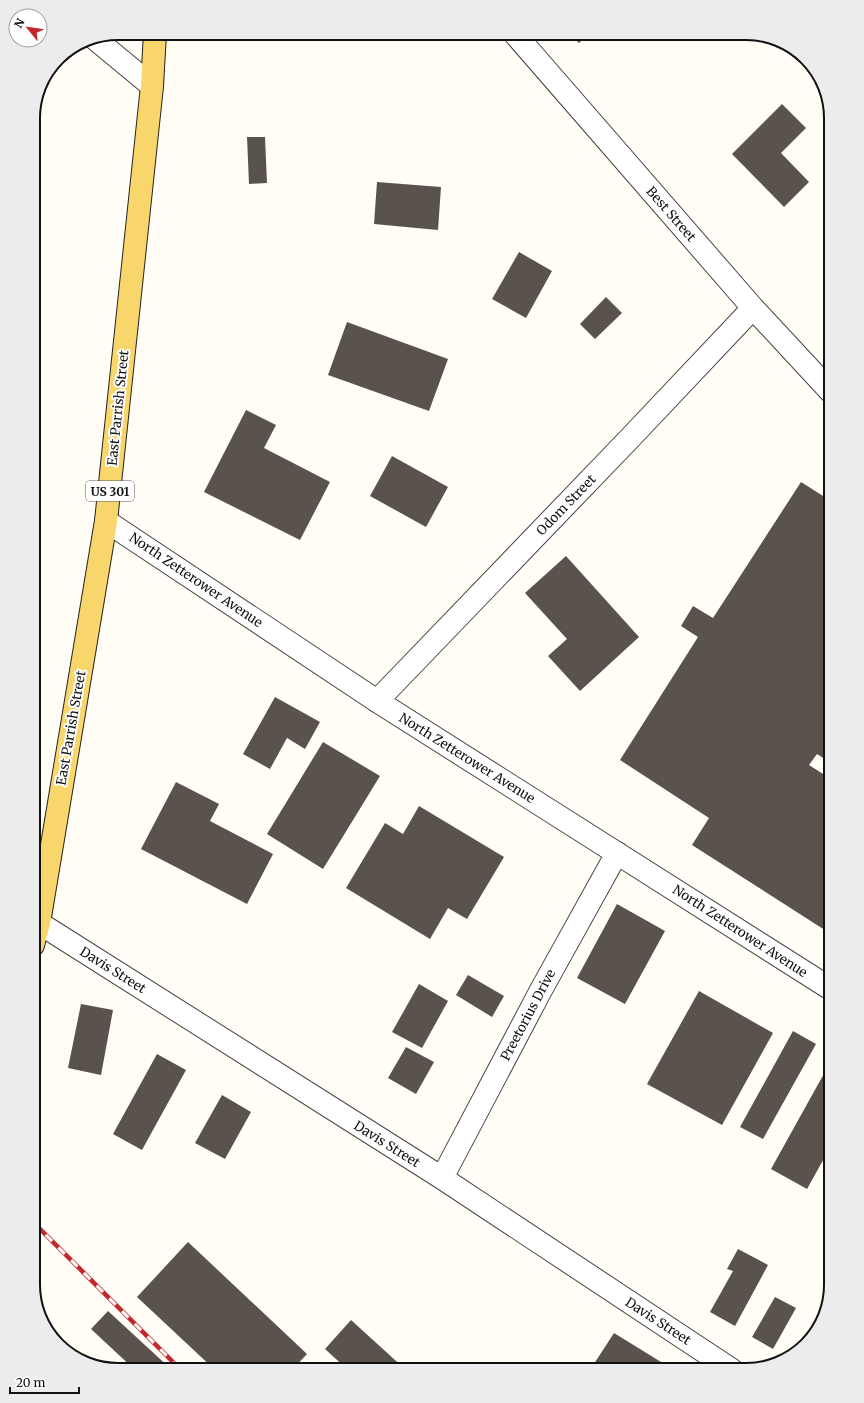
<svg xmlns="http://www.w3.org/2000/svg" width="864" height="1403" viewBox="0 0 864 1403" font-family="Merriweather,serif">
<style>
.building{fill:#5a524d}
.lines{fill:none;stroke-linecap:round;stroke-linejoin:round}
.minor-casing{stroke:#444;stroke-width:24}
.tertiary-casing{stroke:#444;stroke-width:24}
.primary-casing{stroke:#222;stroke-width:24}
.minor{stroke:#fff;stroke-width:22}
.tertiary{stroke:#fff;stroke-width:22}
.primary{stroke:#f9d66b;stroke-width:22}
.rail-casing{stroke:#c4262e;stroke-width:4.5}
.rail{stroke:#fff;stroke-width:3;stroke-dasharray:9;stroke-linecap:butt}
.labels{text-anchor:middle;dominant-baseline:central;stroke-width:4;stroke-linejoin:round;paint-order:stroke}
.shield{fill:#fff;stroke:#585858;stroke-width:1}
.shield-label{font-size:12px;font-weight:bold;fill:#111}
.street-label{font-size:13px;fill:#111;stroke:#fff}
.rim{fill:none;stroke:#111;stroke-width:2}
</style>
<rect width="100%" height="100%" fill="#fffdf5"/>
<path class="building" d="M 569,33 L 589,33 L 579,43 Z
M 782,104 L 806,128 L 781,153 L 809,182 L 784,207 L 732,154 Z
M 247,137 L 265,137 L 267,183 L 249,184 Z
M 377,182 L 441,187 L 438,230 L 374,224 Z
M 519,252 L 552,271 L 526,318 L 492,299 Z
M 606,297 L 622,313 L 595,339 L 580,324 Z
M 347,322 L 448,359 L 429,411 L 328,375 Z
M 246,410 L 276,425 L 264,448 L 330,482 L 300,540 L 204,492 Z
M 392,456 L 448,487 L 426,527 L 370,496 Z
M 801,482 L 831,501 L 831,731 L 829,734 L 831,735 L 831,763 L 817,754 L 809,765 L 831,779 L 831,934 L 692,845 L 709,818 L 620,760 L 698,637 L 681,626 L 693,606 L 713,618 Z
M 566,556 L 639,637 L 580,691 L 548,656 L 567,639 L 525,593 Z
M 275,697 L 320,722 L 305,749 L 287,738 L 270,769 L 243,754 Z
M 323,742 L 380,776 L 323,869 L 267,834 Z
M 176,782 L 219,804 L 210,821 L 273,854 L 247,904 L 141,849 Z
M 419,806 L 504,857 L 467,919 L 448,908 L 430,939 L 346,888 L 385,823 L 403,834 Z
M 617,904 L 665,931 L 625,1004 L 577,978 Z
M 468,975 L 504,996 L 492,1017 L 456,995 Z
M 419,984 L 448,1001 L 422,1048 L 392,1032 Z
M 699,991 L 773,1033 L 722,1125 L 647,1084 Z
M 81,1004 L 113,1010 L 101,1075 L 68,1068 Z
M 793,1031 L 816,1044 L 763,1139 L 740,1127 Z
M 406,1047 L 434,1062 L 416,1094 L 388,1078 Z
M 157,1054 L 186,1070 L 142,1150 L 113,1134 Z
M 831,1061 L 831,1146 L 807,1189 L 771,1169 Z
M 222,1095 L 251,1112 L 225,1159 L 195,1143 Z
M 188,1242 L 307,1354 L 292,1370 L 215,1370 L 137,1297 Z
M 738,1249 L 768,1265 L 735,1326 L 710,1312 L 733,1271 L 727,1269 Z
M 775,1297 L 796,1308 L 773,1349 L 752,1337 Z
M 108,1311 L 172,1370 L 135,1370 L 91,1329 Z
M 351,1320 L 406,1370 L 348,1370 L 325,1349 Z
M 614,1333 L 674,1370 L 590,1370 Z"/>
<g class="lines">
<g class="minor-casing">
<path id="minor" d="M 514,33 L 753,308 L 831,392
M 94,38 L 152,86
M 377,701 L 632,436 L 753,308
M 39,923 L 442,1178 L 732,1370
M 442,1178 L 541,990 L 617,853"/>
</g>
<g class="tertiary-casing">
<path id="tertiary" d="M 106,521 L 377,701 L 831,989"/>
</g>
<g class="primary-casing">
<path id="primary" d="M 33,945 L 39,923 L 106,521 L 152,86 L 155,33"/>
</g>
<use href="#minor" class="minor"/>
<use href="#tertiary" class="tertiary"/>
<use href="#primary" class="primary"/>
<g class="rail-casing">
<path id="rail" d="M 33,1222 L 181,1370"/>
</g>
<use href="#rail" class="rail"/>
</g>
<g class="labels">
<rect class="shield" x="86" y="481" width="48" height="20" rx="3"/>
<g class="shield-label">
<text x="110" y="491">US 301</text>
</g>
<g class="street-label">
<text transform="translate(671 214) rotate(49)">Best Street</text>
<text transform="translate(118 408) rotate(-84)">East Parrish Street</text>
<text transform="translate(566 505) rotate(-46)">Odom Street</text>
<text transform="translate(196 580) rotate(34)">North Zetterower Avenue</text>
<text transform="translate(71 728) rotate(-80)">East Parrish Street</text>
<text transform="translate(467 758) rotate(32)">North Zetterower Avenue</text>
<text transform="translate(740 931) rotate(33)">North Zetterower Avenue</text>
<text transform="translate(113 970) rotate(32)">Davis Street</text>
<text transform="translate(528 1015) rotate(-62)">Preetorius Drive</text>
<text transform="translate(387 1144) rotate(32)">Davis Street</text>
<text transform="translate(658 1321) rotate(33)">Davis Street</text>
</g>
</g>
<path d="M0 0H864V1403H0ZM118 40H746A78 78 0 0 1 824 118V1285A78 78 0 0 1 746 1363H118A78 78 0 0 1 40 1285V118A78 78 0 0 1 118 40Z" fill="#ececec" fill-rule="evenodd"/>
<path class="rim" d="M118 40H746A78 78 0 0 1 824 118V1285A78 78 0 0 1 746 1363H118A78 78 0 0 1 40 1285V118A78 78 0 0 1 118 40Z"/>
<g transform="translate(28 28) rotate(299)"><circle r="19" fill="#ffffff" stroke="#a0a0a0"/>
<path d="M0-3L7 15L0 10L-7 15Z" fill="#c4262e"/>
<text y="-6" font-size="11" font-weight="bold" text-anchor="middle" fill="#111111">N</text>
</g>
<path d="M10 1387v6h69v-6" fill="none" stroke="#111111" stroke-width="2"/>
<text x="16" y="1387" font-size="12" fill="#111111" stroke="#ffffff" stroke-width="3" paint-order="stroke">20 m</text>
</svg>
